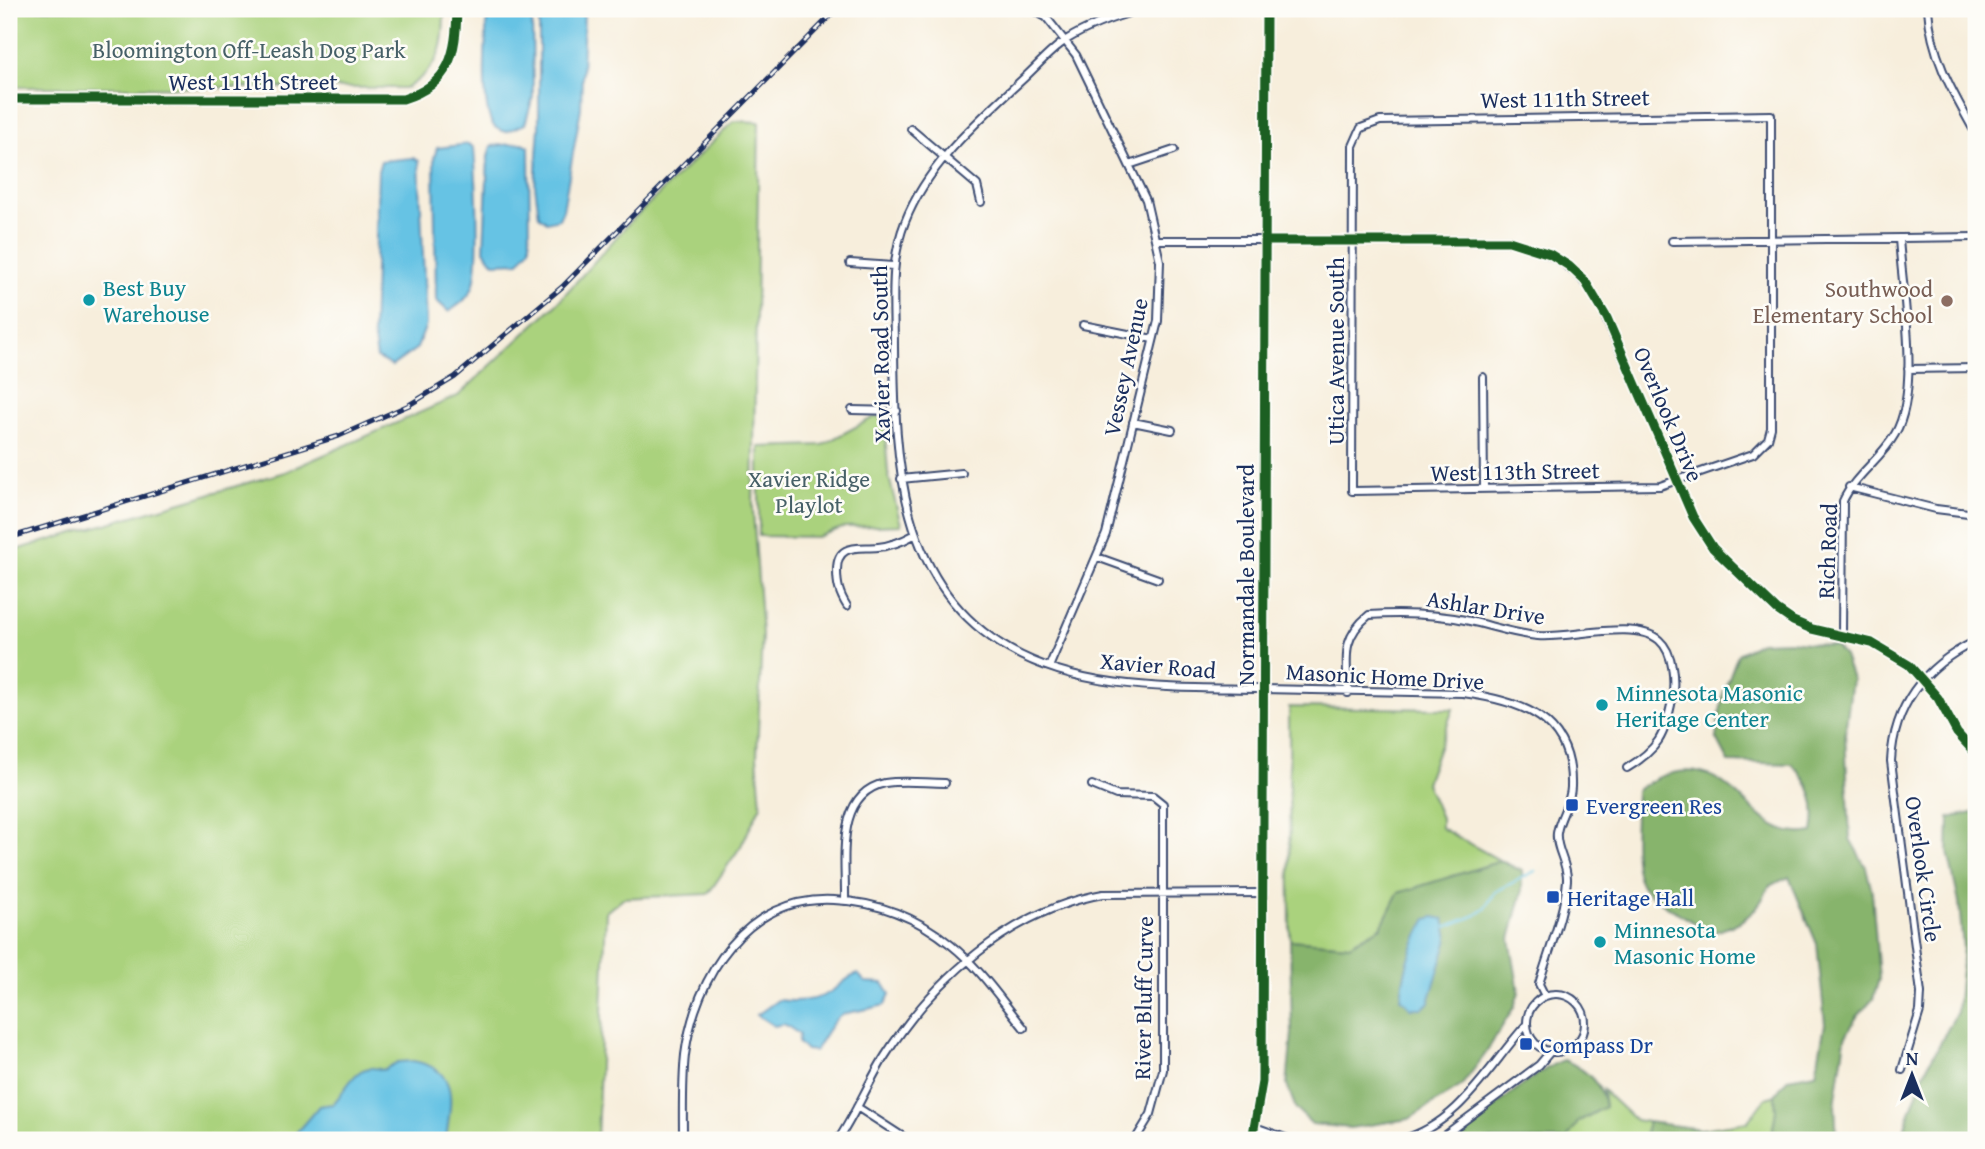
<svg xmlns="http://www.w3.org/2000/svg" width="1985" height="1149" viewBox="0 0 1985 1149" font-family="'Gentium Book Plus',serif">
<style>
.green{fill:#aad27d;stroke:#62806e;stroke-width:2}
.forest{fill:#87b46c;stroke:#517265;stroke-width:2}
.water{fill:#66c3e4;stroke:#4079a1;stroke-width:2}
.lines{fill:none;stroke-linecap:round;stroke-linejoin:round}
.stream{stroke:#66c3e4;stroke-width:2.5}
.minor-casing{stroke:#3c4c71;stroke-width:10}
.tertiary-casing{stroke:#3c4c71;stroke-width:11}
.minor{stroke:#fff;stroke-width:6}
.tertiary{stroke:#fff;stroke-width:8}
.rail-casing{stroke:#1b2f5e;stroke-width:5}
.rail{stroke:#fdfcf7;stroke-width:2.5;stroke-dasharray:8;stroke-linecap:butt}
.cycleway-casing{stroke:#fdfcf7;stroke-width:13}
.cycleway{stroke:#1b5e20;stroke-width:9}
.culture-dot{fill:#0f9aa8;stroke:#fdfcf7;stroke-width:2.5}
.education-dot{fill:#8d6e63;stroke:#fdfcf7;stroke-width:2.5}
.transit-dot{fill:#1a4fb4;stroke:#fdfcf7;stroke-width:2.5}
.labels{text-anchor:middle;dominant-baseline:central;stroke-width:5;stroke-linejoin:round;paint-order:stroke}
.park-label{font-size:23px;fill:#466067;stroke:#fdfcf7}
.street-label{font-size:23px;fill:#1b2f5e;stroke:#fdfcf7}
.culture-label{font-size:23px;fill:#0d838f;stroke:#fdfcf7;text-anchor:start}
.education-label{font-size:23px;fill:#785e54;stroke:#fdfcf7;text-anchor:end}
.transit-label{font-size:23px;fill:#164399;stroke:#fdfcf7;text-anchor:start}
</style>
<rect width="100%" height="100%" fill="#fdfcf7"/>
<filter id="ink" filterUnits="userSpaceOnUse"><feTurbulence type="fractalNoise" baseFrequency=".0143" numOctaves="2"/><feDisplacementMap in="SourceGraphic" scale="14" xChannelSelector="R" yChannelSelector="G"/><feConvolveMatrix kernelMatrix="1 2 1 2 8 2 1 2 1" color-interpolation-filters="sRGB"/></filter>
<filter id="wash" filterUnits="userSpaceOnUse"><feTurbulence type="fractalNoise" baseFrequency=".00686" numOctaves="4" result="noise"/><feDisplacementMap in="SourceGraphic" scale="28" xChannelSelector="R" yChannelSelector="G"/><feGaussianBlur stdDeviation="1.57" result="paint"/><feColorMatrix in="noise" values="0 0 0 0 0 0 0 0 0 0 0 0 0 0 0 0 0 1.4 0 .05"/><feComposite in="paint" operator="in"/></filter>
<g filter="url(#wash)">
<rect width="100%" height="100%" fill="#f7eedc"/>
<path class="green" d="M 9,9 L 444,9 C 444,48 441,66 407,88 L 9,87 Z
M 734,121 L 759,122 L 753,511 L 762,634 L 757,756 L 761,805 L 741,846 L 708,894 L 623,898 L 606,912 L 597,1140 L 9,1140 L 9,552 L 285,472 L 458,396 L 558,302 L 629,223 Z
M 874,417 L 884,417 L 888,473 L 901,525 L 845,527 L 817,537 L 759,536 L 759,447 L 822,445 Z
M 1289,707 L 1453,709 L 1426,783 L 1441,818 L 1441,828 L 1501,861 L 1398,893 L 1381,927 L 1349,945 L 1290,940 Z
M 1603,1090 L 1635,1120 L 1648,1122 L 1644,1140 L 1566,1140 L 1579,1121 L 1605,1107 Z
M 1775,1095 L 1776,1111 L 1771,1140 L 1719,1140 L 1701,1129 L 1747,1122 L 1766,1098 Z"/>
<path class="forest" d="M 1789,641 L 1835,646 L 1844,656 L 1852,679 L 1845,733 L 1850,839 L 1866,867 L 1872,892 L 1879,979 L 1873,999 L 1856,1018 L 1845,1038 L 1835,1105 L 1837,1140 L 1771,1140 L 1776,1111 L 1775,1095 L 1788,1078 L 1816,1073 L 1825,1024 L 1817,944 L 1789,877 L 1769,886 C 1758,914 1739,926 1710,933 C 1691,919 1657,903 1643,887 C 1629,869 1636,813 1636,790 C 1645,785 1655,778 1665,775 C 1738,751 1750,846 1813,832 C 1818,805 1812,784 1792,764 L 1729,762 L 1716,737 L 1723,694 L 1738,654 L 1760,642 Z
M 1976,812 L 1976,1140 L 1900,1140 L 1924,1073 L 1957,1012 L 1963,948 L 1959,903 L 1948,852 L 1949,818 Z
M 1501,861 L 1522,871 L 1522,893 L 1510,939 L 1519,992 L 1514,1007 L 1484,1056 L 1461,1086 L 1409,1119 L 1350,1128 L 1312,1124 L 1296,1109 L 1287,1085 L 1292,1033 L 1290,940 L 1349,945 L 1381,927 L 1398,893 Z
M 1564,1060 C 1586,1069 1602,1084 1605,1107 L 1579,1121 L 1566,1140 L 1458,1140 C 1479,1119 1537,1069 1564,1060 Z
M 1648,1122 L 1701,1129 L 1719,1140 L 1644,1140 Z"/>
<path class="water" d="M 487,9 L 532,9 L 533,97 L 525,124 L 506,132 C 503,131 499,130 496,128 C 478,115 487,31 487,9 Z
M 539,9 L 584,9 L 581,108 L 563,210 L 559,219 L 547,222 L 539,216 L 535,186 L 539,126 Z
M 523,143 L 529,146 L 530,248 L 519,262 L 494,263 L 484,250 L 488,156 L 491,146 Z
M 469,144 L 474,148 C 476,174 482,269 472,289 C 467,300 458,305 449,312 L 436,300 L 434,158 L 437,148 Z
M 413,158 L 419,161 L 426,325 L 417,348 L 392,366 L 377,358 L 373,334 L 378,171 L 381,161 Z
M 1434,917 L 1444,919 L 1448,939 L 1429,1002 L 1423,1008 L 1411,1008 L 1401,998 C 1404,970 1412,943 1427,919 Z
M 858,974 L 865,982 L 883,983 L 890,994 L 885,1005 C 835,1018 843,1004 815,1051 L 806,1050 L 798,1043 L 799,1034 L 784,1024 L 774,1026 L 757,1015 L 778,1000 C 795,1002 813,1002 829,993 C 839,987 846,977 858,974 Z
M 413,1061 C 462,1070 450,1104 446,1140 L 290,1140 L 319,1106 L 333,1104 C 349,1087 356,1060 383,1070 L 398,1062 Z"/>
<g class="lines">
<path class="stream" d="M 1446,927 L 1476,915 L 1485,909 L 1495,892 L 1535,871"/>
</g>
</g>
<g filter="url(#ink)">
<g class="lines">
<g class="minor-casing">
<path id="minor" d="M 1031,9 L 1046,17 L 1076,55 L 1146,200 L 1160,261 L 1158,321 L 1106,534 L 1049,667
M 1142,9 C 1117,16 1088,26 1066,40 C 1051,50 1037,66 1024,78 C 979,120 928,163 905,222 C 889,262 894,305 894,347 C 895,459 898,585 1009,649 C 1084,692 1178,687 1262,689 C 1329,690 1396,692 1463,693 C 1522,701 1573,718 1571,787 C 1571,803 1559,817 1557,833 C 1555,848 1568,864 1567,880 C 1565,912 1548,953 1539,984 L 1544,994
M 1928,9 C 1931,57 1953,93 1976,134
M 1771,115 L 1771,428 L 1768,439 L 1753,454 L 1660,486 L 1352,491 L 1353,146 L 1361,128 L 1380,121 Z
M 911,129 L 977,185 L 981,202
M 1129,165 L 1174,150
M 1157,240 L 1487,240 C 1534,242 1570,259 1597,299 L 1693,517 L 1713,548 L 1777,610 L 1793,621 L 1812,629 L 1872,643 L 1909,665 L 1938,698 L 1957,733 L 1976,754
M 1672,241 L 1976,237
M 850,263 L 893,266
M 1083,325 L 1153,339
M 1908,369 L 1976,368
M 1483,377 L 1484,489
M 852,410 L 897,411
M 1133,422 L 1172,430
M 901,479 L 962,473
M 1849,487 L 1936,509 L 1976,514
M 1097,557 L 1158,579
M 847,606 C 839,593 837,585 837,570 C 837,543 858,549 878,547 C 891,546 903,541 914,535
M 1842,635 L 1843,501 C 1855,475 1881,459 1895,434 C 1921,391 1902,289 1899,238
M 1348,693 C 1347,658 1340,639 1369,615 C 1403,613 1437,614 1470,621 C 1492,626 1515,634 1538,636 C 1569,639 1634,619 1659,640 C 1674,653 1675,682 1672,700 C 1665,736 1658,749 1627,768
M 1092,785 L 1116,795 L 1153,796 L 1163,804 L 1163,1070 L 1151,1114 L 1135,1140
M 845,901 C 846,862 834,794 885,783 C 904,780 926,783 945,783
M1527 1023a29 29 0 1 1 58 0a29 29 0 1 1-58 0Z
M 1902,1070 L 1920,1011 L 1921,993 L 1891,761 C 1894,704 1926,665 1976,641
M 857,1107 L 908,1140
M 1255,1127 L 1291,1140
M 683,1140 C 683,1112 682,1084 685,1055 C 695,976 747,895 834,900 C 878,902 917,917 951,945 C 980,968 1001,1000 1024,1028
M 838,1140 C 856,1113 868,1083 885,1056 C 934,979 1012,910 1103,894 L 1263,893
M 1400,1140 C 1460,1124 1488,1067 1526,1025
M 1438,1140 L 1539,1065 L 1550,1052"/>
</g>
<g class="tertiary-casing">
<path id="tertiary" d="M 9,99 L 403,99 C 451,84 456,54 457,9
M 1252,1140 L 1262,1082 L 1266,9"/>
</g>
<use href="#minor" class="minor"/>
<use href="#tertiary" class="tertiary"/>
<g class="rail-casing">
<path id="rail" d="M 9,538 L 339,436 L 409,405 L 455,377 L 562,287 L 837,9"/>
</g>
<use href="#rail" class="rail"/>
<g class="cycleway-casing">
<path id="cycleway" d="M 9,99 L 403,99 C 451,84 456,54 457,9
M 1266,241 L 1509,241 L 1550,254 L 1569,266 L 1585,281 L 1607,318 L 1693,517 L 1713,548 L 1777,610 L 1793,621 L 1812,629 L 1872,643 L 1909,665 L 1938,698 L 1957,733 L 1976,754
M 1252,1140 L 1262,1082 L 1266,9"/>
</g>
<use href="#cycleway" class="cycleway"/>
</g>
</g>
<g class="culture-dot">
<circle cx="89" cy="300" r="7"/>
<circle cx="1602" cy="705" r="7"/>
<circle cx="1600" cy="942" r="7"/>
</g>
<circle class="education-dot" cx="1947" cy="301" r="7"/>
<g class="transit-dot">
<rect x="1565" y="798" width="14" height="14" rx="3.5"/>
<rect x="1546" y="890" width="14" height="14" rx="3.5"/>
<rect x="1519" y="1037" width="14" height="14" rx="3.5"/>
</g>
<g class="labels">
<g class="park-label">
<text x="249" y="49">Bloomington Off-Leash Dog Park</text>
<text x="809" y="478">Xavier Ridge<tspan x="809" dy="26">Playlot</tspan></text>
</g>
<g class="street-label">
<text x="253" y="81">West 111th Street</text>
<text transform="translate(1565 98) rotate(-1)">West 111th Street</text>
<text transform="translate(1335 351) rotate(-90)">Utica Avenue South</text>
<text transform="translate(880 354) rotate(-91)">Xavier Road South</text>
<text transform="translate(1125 367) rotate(-78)">Vessey Avenue</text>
<text transform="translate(1669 414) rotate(67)">Overlook Drive</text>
<text transform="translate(1515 471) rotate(-1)">West 113th Street</text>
<text transform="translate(1827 551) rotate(-88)">Rich Road</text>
<text transform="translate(1245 575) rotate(-90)">Normandale Boulevard</text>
<text transform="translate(1486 607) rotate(9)">Ashlar Drive</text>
<text transform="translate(1158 665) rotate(5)">Xavier Road</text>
<text transform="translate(1385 676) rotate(3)">Masonic Home Drive</text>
<text transform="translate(1924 869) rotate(82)">Overlook Circle</text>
<text transform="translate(1143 998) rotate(-89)">River Bluff Curve</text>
</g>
<g class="culture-label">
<text x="103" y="287">Best Buy<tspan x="103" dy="26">Warehouse</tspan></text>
<text x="1616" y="692">Minnesota Masonic<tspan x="1616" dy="26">Heritage Center</tspan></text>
<text x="1614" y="929">Minnesota<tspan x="1614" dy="26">Masonic Home</tspan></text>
</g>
<g class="education-label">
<text x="1933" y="288">Southwood<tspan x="1933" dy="26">Elementary School</tspan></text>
</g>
<g class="transit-label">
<text x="1586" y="805">Evergreen Res</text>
<text x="1567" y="897">Heritage Hall</text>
<text x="1540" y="1044">Compass Dr</text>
</g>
</g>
<rect width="1985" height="1149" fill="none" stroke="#fdfcf7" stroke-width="35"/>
<g transform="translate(1912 1075)" stroke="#fdfcf7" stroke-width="5" paint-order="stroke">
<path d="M0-5L12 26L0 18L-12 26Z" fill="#1b2f5e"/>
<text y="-10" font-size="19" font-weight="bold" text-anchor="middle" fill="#1b2f5e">N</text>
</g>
</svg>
